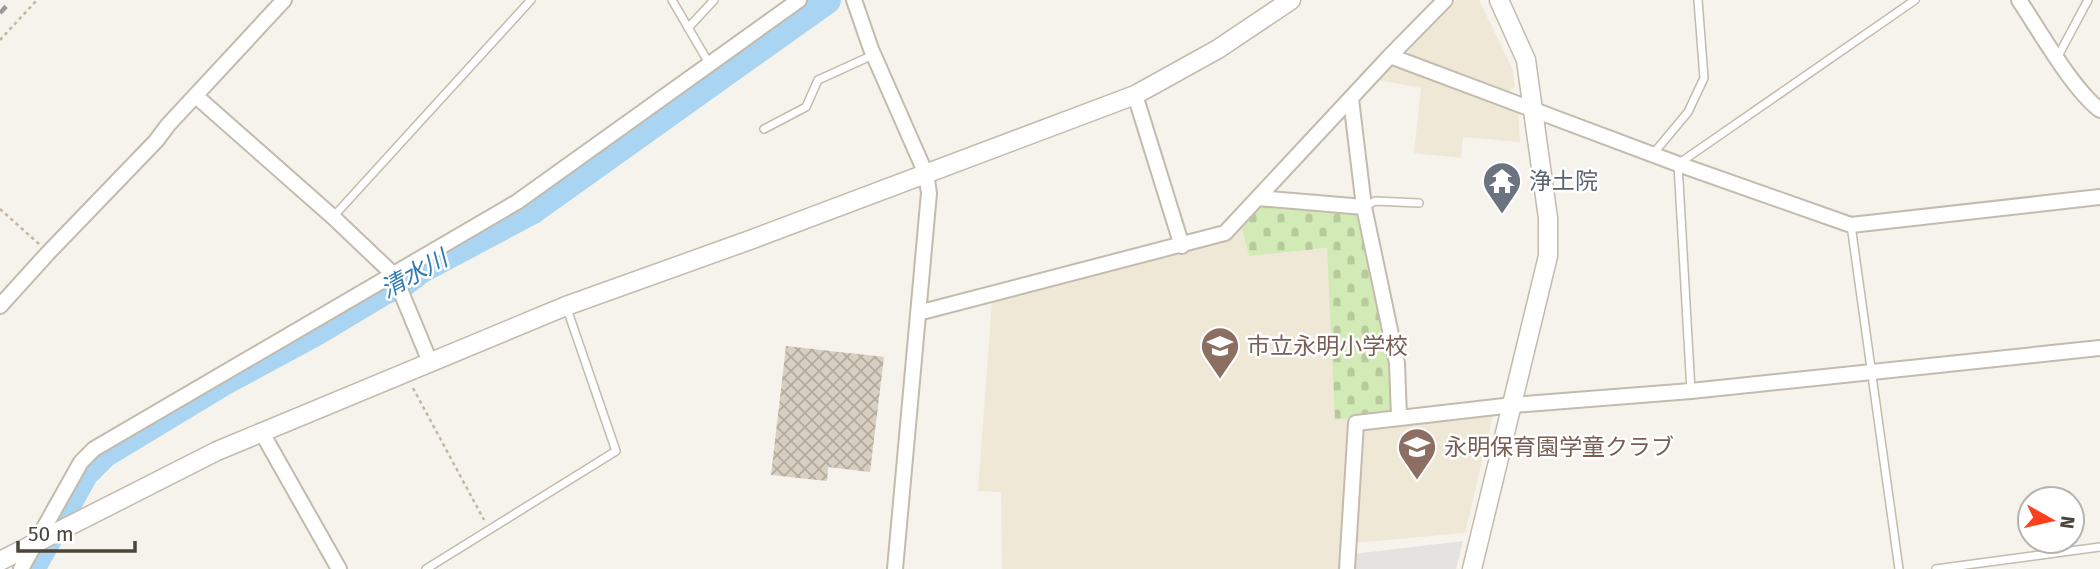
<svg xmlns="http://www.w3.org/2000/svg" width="2100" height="569" viewBox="0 0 2100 569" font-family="'Fira Sans','Noto Sans JP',sans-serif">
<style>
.education{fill:#efe8d6}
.cemetery{fill:url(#cemetery-stones)}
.parking{fill:#e5e3e0}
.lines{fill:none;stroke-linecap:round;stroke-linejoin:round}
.river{stroke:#a9d4f2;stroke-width:28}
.building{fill:url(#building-cross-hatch)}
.service-casing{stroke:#c2bbae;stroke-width:10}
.minor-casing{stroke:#c2bbae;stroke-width:18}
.tertiary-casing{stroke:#c2bbae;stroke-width:21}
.path{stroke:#c4b79f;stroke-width:2.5;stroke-dasharray:3.5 3.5;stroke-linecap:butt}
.service{stroke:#fff;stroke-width:7}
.minor{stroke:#fff;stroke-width:14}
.tertiary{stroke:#fff;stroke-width:18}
.rail{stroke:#9a9a9a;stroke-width:4.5;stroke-dasharray:9 9;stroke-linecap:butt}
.labels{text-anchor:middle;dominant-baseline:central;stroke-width:5;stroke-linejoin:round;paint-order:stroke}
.worship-label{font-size:23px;fill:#5b616d;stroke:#fff;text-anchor:start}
.education-label{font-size:23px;fill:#785e54;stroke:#fff;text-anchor:start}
.water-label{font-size:24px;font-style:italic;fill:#2e7ab2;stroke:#fff}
</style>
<defs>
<pattern id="cemetery-stones" width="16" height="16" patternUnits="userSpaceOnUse" patternTransform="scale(1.75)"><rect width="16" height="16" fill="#d2eab5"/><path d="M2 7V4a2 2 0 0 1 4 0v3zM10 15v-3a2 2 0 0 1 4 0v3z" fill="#b6ca9c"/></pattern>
<pattern id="building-cross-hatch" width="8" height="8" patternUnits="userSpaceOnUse" patternTransform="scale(1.75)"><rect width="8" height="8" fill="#d8cfc1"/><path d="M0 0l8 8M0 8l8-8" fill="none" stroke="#b1aa9e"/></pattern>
</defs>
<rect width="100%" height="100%" fill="#f6f3ec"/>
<path class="education" d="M 1456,0 L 1479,0 L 1512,68 L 1515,87 L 1509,91 L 1409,54 L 1409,49 Z
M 1392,64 L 1518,108 L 1520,142 L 1463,137 L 1461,158 L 1414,153 L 1421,88 L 1378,80 Z
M 1242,228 L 1249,256 L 1328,248 L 1335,419 L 1350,418 L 1342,569 L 1002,569 L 1001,492 L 978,491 L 992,301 L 1221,243 L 1235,236 Z
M 1493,415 L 1465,533 L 1353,543 L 1360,429 Z"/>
<path class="cemetery" d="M 1271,205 L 1356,212 L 1361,216 L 1393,360 L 1394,412 L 1335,420 L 1327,248 L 1249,256 L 1242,228 L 1261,206 Z"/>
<path class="parking" d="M 1463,541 L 1456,569 L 1354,569 L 1353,554 Z"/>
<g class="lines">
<path class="river" d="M 31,569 L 85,473 L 104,454 L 223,382 L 314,333 L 384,291 L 402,284 L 420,270 L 531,211 L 827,0"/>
</g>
<path class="building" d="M 786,346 L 884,357 L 870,472 L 828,467 L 827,481 L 771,475 Z"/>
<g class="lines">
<g class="service-casing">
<path id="service" d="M 672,0 L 710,65
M 688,28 L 714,0
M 2057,58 L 2088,0
M 764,129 L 806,107 L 818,80 L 873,55
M 1653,154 L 1688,112 L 1704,78 L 1698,0
M 1364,207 L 1375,201 L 1419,203
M 333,217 L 531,0
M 1851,225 L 1899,569
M 1691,391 L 1678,164 L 1915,0
M 426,569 L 616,451 L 566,306
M 1936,569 L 2100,547"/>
</g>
<g class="minor-casing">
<path id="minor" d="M 854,0 L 871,49 L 926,174 L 929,193 L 895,569
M 2019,0 C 2039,30 2073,90 2100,110
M 1390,56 L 1678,164 L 1851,225 L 2100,197
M 1135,95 L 1182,246
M 197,97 L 333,217 L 394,275 L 430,362
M 1351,99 L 1364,207 L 1397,363 L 1399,417
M 1258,198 L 1364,207
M 0,306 L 48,253 L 156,141 L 168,125 L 284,0
M 918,313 L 1225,233 L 1390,56 L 1445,0
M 261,431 L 339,569
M 21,569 L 81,462 L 94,449 L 517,202 L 799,0
M 1347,569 L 1356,423 L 1513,405 L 1691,391 L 2100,348"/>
</g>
<g class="tertiary-casing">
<path id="tertiary" d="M 0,561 L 217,451 L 566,306 L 750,240 L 1135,95 L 1218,49 L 1291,0
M 1472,569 L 1548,256 L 1548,218 L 1526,60 L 1499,0"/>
</g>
<path class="path" d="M 0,40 L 37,0
M 0,209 L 39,244
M 413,388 L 484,520"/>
<use href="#service" class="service"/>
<use href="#minor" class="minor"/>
<use href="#tertiary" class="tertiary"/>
<path class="rail" d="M 0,13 L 12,0"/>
</g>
<defs>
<g id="temple-pin" transform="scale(2.0125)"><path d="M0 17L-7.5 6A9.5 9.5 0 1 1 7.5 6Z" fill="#6b7280" stroke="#fff"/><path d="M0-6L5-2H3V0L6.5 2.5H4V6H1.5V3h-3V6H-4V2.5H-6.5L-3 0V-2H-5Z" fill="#fff"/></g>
<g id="school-pin" transform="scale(2.0125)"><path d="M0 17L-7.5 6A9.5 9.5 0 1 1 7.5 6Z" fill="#8d6e63" stroke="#fff"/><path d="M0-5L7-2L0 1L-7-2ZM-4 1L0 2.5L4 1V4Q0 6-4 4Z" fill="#fff"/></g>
</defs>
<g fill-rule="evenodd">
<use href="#temple-pin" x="1502" y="181"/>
<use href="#school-pin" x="1220" y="346"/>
<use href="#school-pin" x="1417" y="447"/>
</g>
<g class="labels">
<g class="worship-label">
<text x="1529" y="181">浄土院</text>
</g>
<g class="education-label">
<text x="1247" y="346">市立永明小学校</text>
<text x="1444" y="447">永明保育園学童クラブ</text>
</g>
<g class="water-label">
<text transform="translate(414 274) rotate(-29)">清水川</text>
</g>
</g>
<g transform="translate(2051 520) rotate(98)"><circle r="33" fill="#ffffff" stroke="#b7b4b0" stroke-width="2"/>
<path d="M0-5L12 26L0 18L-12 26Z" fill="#fc3f1d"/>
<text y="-10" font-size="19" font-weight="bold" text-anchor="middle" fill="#4b4439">N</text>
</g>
<path d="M18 541v10h117v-10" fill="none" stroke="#4b4439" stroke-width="3.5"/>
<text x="28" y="541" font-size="21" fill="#4b4439" stroke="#ffffff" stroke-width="5" paint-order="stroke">50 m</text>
</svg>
